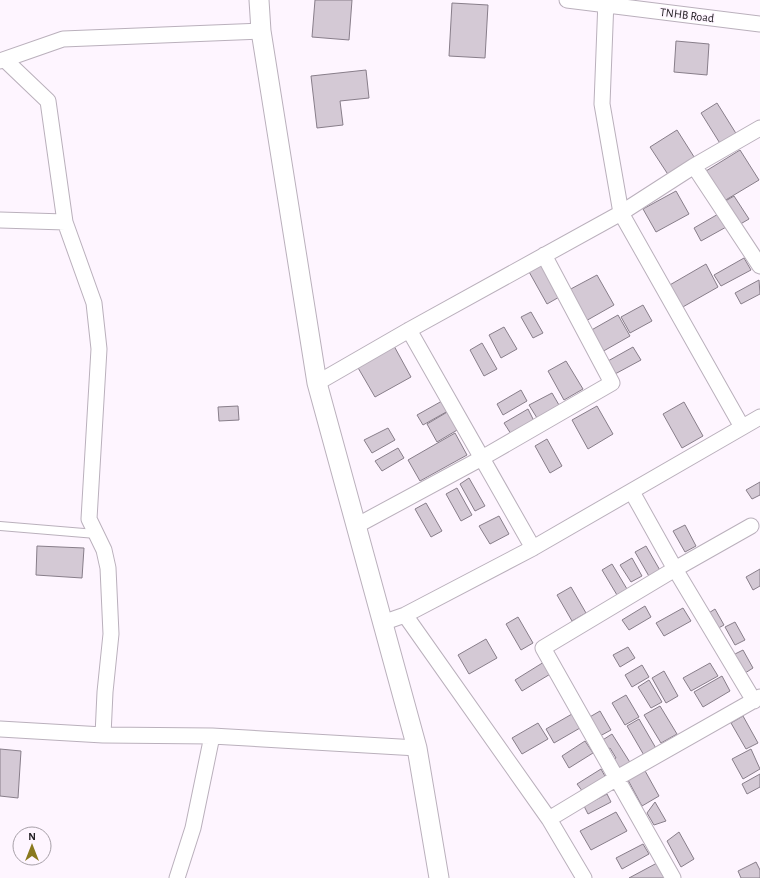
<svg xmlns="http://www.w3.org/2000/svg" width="760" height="878" viewBox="0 0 760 878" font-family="'Alegreya Sans',sans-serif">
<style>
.building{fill:#d4c9d5;stroke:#887e8a}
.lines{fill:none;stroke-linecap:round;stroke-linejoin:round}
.service-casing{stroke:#bab0bc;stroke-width:10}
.minor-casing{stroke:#bab0bc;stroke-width:17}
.tertiary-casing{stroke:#bab0bc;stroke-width:21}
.service{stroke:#fff;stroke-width:8}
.minor{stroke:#fff;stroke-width:15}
.tertiary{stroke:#fff;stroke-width:19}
.labels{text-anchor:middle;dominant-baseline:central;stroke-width:3;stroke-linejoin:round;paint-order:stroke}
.street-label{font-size:12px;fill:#242025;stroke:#fef5ff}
</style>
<rect width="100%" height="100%" fill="#fef5ff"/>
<path class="building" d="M 315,0 L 352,0 L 349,40 L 312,37 Z
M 452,3 L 488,5 L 485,58 L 449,56 Z
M 676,41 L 709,44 L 707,75 L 674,72 Z
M 366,70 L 369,98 L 340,101 L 343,125 L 317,128 L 311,76 Z
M 717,103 L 737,135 L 721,145 L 701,113 Z
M 677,130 L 696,160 L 669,176 L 650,147 Z
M 740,150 L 759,180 L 724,201 L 706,171 Z
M 676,191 L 689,214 L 656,232 L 643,209 Z
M 734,196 L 749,219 L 737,226 L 722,203 Z
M 720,213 L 728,226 L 701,241 L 694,228 Z
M 744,258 L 751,270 L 721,286 L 714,275 Z
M 542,262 L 561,296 L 547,304 L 528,270 Z
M 706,264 L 718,287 L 681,308 L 668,286 Z
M 597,275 L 614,305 L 584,322 L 567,291 Z
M 759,280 L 760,294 L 741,304 L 735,293 Z
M 643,305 L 652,321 L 630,333 L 621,317 Z
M 531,312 L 543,333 L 533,338 L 521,317 Z
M 618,315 L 630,336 L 600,353 L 588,332 Z
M 504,327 L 517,349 L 501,358 L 489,335 Z
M 482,343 L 497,369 L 484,376 L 470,350 Z
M 394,346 L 411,377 L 375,397 L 357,366 Z
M 633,347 L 641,360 L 615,374 L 608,361 Z
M 566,361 L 583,389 L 564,400 L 548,371 Z
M 521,390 L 527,401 L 503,415 L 497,404 Z
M 552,393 L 559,405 L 537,418 L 529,405 Z
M 442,401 L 448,411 L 423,425 L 417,415 Z
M 684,402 L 703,436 L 682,448 L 663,414 Z
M 238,406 L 239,420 L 219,421 L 218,407 Z
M 597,406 L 613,434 L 588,449 L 572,420 Z
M 528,409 L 534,421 L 511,434 L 504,423 Z
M 449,411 L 459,429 L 437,442 L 427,424 Z
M 388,428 L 395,440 L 372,453 L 364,440 Z
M 455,433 L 467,455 L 420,481 L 408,460 Z
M 547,439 L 562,466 L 550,473 L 535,446 Z
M 398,448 L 404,458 L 382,471 L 375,461 Z
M 469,478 L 485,506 L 475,511 L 460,484 Z
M 760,482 L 760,495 L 752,499 L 746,490 Z
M 457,488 L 472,515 L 461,521 L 446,494 Z
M 426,503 L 442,531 L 431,537 L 415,509 Z
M 499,516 L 509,534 L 490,544 L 479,526 Z
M 685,525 L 696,546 L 685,552 L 673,531 Z
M 37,546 L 84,548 L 82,578 L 36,575 Z
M 646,546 L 661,572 L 650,578 L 635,552 Z
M 632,558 L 642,576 L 631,582 L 620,565 Z
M 612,564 L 627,589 L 617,595 L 602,570 Z
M 760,569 L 760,586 L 753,590 L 746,577 Z
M 571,587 L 586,613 L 572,621 L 557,595 Z
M 645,606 L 651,617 L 629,630 L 622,620 Z
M 683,608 L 691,621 L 664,636 L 656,623 Z
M 715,609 L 724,625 L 713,631 L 704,616 Z
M 518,617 L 533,643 L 521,650 L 506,624 Z
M 735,622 L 745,640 L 735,645 L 725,627 Z
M 486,639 L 497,658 L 469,674 L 458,655 Z
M 628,647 L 635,658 L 620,667 L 613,655 Z
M 743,650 L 753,668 L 742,675 L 731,656 Z
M 544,662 L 552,673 L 522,691 L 515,680 Z
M 710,663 L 718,676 L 691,691 L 683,678 Z
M 642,665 L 649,677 L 632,687 L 625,675 Z
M 664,671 L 678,696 L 666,703 L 652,678 Z
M 722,676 L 730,691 L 703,707 L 694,692 Z
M 649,680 L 662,702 L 651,708 L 638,687 Z
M 626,695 L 639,717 L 625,725 L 612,703 Z
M 660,706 L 677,734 L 661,743 L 644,715 Z
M 600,711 L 611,730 L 600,736 L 588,718 Z
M 572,714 L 580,728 L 554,743 L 546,729 Z
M 743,716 L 758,743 L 746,749 L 731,723 Z
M 639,719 L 657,750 L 645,757 L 627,726 Z
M 538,723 L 548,739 L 522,754 L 512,738 Z
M 612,734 L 631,764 L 617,773 L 610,762 L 616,758 L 610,748 L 603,752 L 598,743 Z
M 585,741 L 593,753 L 569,768 L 562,756 Z
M 0,749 L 21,751 L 18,798 L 0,796 Z
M 751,749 L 760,769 L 743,779 L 732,759 Z
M 601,769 L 606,778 L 583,792 L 577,784 Z
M 644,769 L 659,796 L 642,806 L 628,780 Z
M 760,774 L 760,787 L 747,794 L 742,784 Z
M 607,794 L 611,802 L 588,814 L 584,806 Z
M 655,802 L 666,821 L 654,825 L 647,813 Z
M 616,812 L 627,831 L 591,850 L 580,831 Z
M 679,832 L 694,859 L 681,867 L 667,841 Z
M 643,844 L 649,854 L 622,869 L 616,858 Z
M 756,862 L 760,870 L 760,878 L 741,878 L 738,871 Z
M 657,863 L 665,878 L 629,878 Z"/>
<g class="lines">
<g class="service-casing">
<path id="service" d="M 0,526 L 96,534"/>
</g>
<g class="minor-casing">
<path id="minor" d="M 567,0 L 760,24
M 606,0 L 602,104 L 621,213 L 742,427
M 5,60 L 48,101 L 65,222 L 94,303 L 99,349 L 89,519 L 104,550 L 108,568 L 111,634 L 105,692 L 103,735 L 212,736 L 417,748
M 0,61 L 63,39 L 261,31
M 694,166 L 760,266
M 0,220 L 65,222
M 409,330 L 533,548
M 317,383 L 409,330 L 621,213 L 694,166 L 760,128
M 632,492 L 675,569 L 754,701
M 356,526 L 482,458 L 612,383 L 544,255
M 405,615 L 549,819 L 584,878
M 382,623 L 405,615 L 533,548 L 760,417
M 0,729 L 103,735
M 549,819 L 617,778 L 760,697
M 177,878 L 193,828 L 212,736
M 673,878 L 543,648 L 675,569 L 751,526"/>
</g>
<g class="tertiary-casing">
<path id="tertiary" d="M 259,0 L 261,31 L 317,383 L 417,748 L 439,878"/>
</g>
<use href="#service" class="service"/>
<use href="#minor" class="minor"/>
<use href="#tertiary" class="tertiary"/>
</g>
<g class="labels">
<g class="street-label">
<text transform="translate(687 15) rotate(7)">TNHB Road</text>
</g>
</g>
<g transform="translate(32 846)"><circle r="19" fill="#fef5ff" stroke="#a7a0a8"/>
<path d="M0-3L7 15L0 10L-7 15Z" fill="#8a791e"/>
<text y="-6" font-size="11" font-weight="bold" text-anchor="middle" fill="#242025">N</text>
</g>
</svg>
